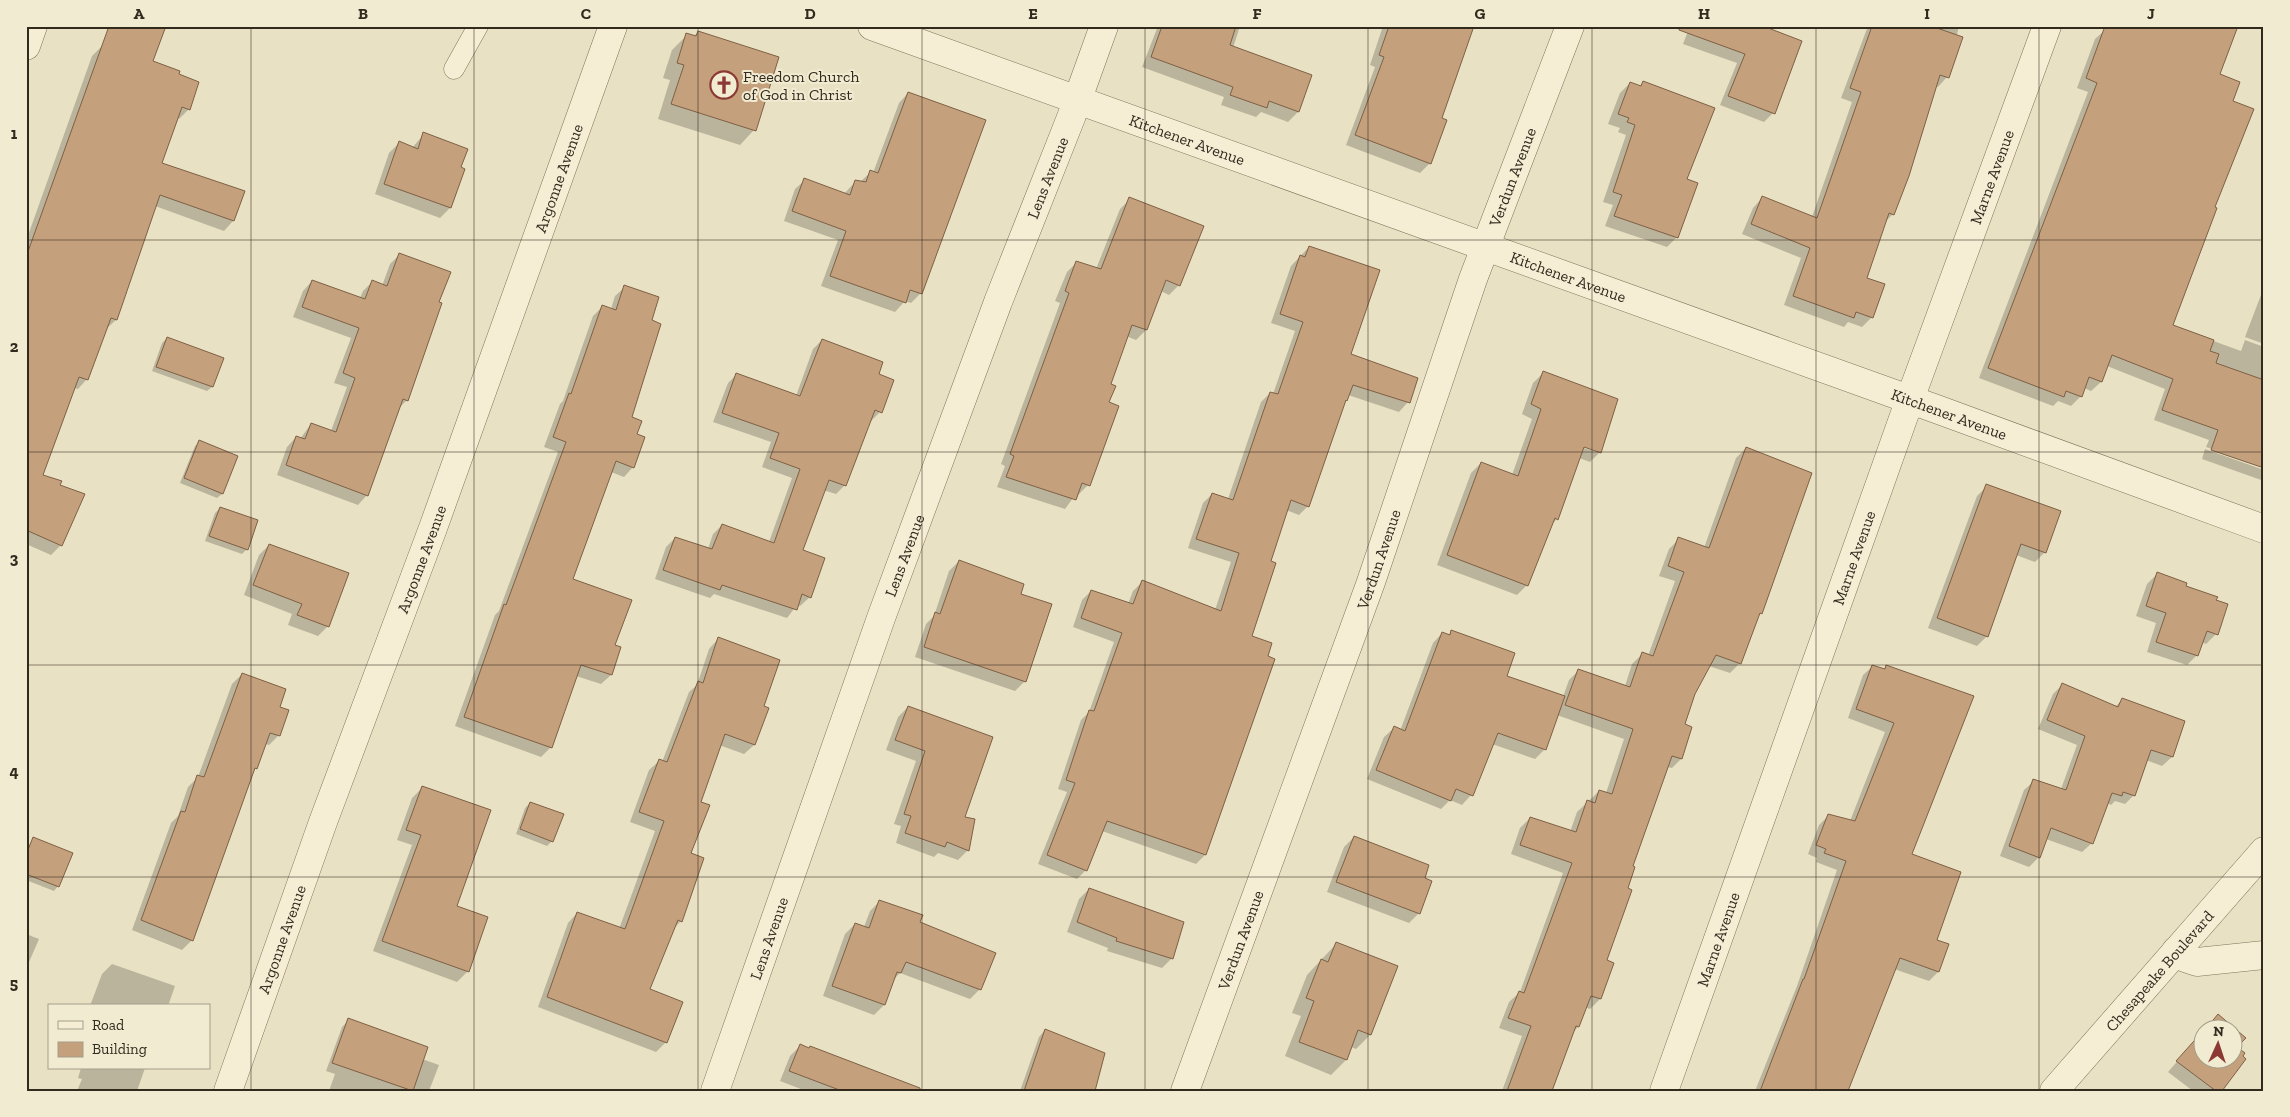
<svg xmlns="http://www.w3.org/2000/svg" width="2290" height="1117" viewBox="0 0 2290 1117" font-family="'Zilla Slab',serif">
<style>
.shadow{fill:#0003;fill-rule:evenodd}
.building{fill:#c4a07d;stroke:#7e6044}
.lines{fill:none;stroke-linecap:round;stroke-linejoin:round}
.lane-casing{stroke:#82735c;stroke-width:21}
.street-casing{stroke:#82735c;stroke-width:29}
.lane{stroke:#f5eed5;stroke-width:20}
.street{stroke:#f5eed5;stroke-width:28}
.grid{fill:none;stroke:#332a1e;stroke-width:1;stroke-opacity:0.55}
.labels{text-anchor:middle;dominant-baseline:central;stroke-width:4;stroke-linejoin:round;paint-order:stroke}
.poi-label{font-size:16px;fill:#332a1e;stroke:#f1ebd2;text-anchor:start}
.street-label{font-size:16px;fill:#332a1e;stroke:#f1ebd2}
.neatline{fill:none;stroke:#332a1e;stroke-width:2}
.grid-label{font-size:16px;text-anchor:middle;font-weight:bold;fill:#332a1e}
</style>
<rect width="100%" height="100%" fill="#e9e1c3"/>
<path class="shadow" d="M 1158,26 L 1240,26 L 1233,48 L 1311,76 L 1298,112 L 1288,122 L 1261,112 L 1256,117 L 1221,105 L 1224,97 L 1142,67 Z
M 1383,26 L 1472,26 L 1440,119 L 1430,163 L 1420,173 L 1346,145 L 1375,67 L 1370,65 Z
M 1690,26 L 1766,26 L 1773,113 L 1764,122 L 1720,105 L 1737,63 L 1683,44 Z
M 1868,26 L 1959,26 L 1947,77 L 1938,87 L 1935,86 L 1893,214 L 1885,222 L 1866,278 L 1872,317 L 1862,327 L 1848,322 L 1844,327 L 1784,305 L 1801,258 L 1742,234 L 1753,208 L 1762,198 L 1812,217 L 1852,102 L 1841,98 Z
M 2105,30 L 2218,75 L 2232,102 L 2213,208 L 2172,326 L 2241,351 L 2245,340 L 2264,347 L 2264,467 L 2206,447 L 2209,440 L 2154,420 L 2165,389 L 2107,366 L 2101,382 L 2091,391 L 2084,388 L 2081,396 L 2071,406 L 2058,401 L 2053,406 L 1979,378 L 2088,92 L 2077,88 L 2095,39 Z
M 698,32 L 754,130 L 740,145 L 658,119 L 670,80 L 663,78 L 672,50 L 687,35 L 693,37 Z
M 102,46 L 151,62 L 177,75 L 189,109 L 179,119 L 177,118 L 161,164 L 233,221 L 224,231 L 155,206 L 116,320 L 106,329 L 87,379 L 78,389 L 74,388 L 41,475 L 61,545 L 51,555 L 26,544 L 26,241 L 92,56 Z
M 1643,82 L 1686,180 L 1677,237 L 1667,247 L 1605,226 L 1613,205 L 1603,202 L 1626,135 L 1618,132 L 1620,128 L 1608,124 L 1620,93 L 1630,83 L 1639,87 Z
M 908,93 L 921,293 L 911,303 L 905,301 L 895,312 L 821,286 L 838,240 L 784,221 L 795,189 L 805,180 L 844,194 L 855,182 L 861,181 L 871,172 L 873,173 L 899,103 Z
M 424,134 L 460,168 L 450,208 L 440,218 L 375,194 L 389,153 L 399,143 L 412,148 Z
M 1130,199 L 1179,285 L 1169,295 L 1161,291 L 1146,330 L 1136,340 L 1126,336 L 1109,385 L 1108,403 L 1088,485 L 1078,495 L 1076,494 L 1065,509 L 997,487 L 1005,466 L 1001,464 L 1060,303 L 1055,301 L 1067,272 L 1077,262 L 1096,269 L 1120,209 Z
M 1309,247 L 1350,355 L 1408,402 L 1399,412 L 1348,395 L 1343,403 L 1308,506 L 1299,515 L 1286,510 L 1269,562 L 1251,637 L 1205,855 L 1196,864 L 1102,831 L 1086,870 L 1077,879 L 1038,864 L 1067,792 L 1058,789 L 1081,720 L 1089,712 L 1114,642 L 1073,627 L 1082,600 L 1091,591 L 1128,604 L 1133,591 L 1142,582 L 1215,610 L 1231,562 L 1188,548 L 1203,503 L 1212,494 L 1228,499 L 1261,402 L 1270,393 L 1273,394 L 1295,331 L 1271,323 L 1291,266 Z
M 400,254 L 438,302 L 407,400 L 398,409 L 367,495 L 358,505 L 277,475 L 287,447 L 296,437 L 300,439 L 311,424 L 331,431 L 347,387 L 334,383 L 351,338 L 293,317 L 303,291 L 312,281 L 360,298 L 363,291 L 372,282 L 382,286 L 390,264 Z
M 625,287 L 650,321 L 631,418 L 635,434 L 633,467 L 624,477 L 611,472 L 571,580 L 614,646 L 620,648 L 611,675 L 601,684 L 576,676 L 551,747 L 541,757 L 455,726 L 495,615 L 499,611 L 558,452 L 544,447 L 560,404 L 563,401 L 593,316 L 603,306 L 611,309 L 615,296 Z
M 2264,287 L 2264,344 L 2245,337 Z
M 167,338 L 212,387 L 207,391 L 152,371 L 162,343 Z
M 822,340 L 877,375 L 880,412 L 871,421 L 869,421 L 845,485 L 836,494 L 823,490 L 801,551 L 810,597 L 800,606 L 797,605 L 787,618 L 714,594 L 710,598 L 655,579 L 666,547 L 675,538 L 708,549 L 713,534 L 722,525 L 769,542 L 792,478 L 762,467 L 771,442 L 713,422 L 728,383 L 737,374 L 796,396 L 813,349 Z
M 1543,373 L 1600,452 L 1590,462 L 1579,458 L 1557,519 L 1551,525 L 1527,585 L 1517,595 L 1437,565 L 1471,473 L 1481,463 L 1512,475 L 1532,419 L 1522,414 L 1533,383 ZM 1579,443 L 1596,450 L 1596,452 L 1578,446 Z
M 200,442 L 236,457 L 222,494 L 217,498 L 180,483 L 195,446 Z
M 1746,448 L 1761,613 L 1757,618 L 1740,663 L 1730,673 L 1709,666 L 1694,693 L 1684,725 L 1681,759 L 1672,768 L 1667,767 L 1631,867 L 1605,961 L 1613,964 L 1600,999 L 1590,1009 L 1585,1007 L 1578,1027 L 1572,1033 L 1552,1091 L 1502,1091 L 1522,1036 L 1499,1028 L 1509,1002 L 1520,992 L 1563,873 L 1511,854 L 1520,828 L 1530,818 L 1570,832 L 1577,812 L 1599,791 L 1606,793 L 1624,739 L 1557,715 L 1545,749 L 1535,759 L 1492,744 L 1471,795 L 1462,805 L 1450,800 L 1441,809 L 1367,779 L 1384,737 L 1394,728 L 1400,731 L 1433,643 L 1442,633 L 1448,635 L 1452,631 L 1506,676 L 1563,697 L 1569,680 L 1579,670 L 1625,686 L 1632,664 L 1642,654 L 1648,656 L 1675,581 L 1659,576 L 1669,549 L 1679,539 L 1704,548 L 1736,458 Z
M 2205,449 L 2264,470 L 2264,481 L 2202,459 Z
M 1987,486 L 2045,552 L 2035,562 L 2016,555 L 1987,636 L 1977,646 L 1928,628 L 1977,496 Z
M 220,508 L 247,549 L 242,554 L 205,541 L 215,513 Z
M 269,545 L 328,626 L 318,636 L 288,625 L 292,614 L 244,595 L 259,555 Z
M 959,561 L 1019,594 L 1025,681 L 1015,691 L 915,657 L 926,624 L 934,616 L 949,571 Z
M 2157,574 L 2185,587 L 2216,634 L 2206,644 L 2201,642 L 2197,655 L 2187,665 L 2147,652 L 2156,623 L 2136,616 L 2147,584 Z
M 718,639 L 762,706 L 754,745 L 744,754 L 719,745 L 700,802 L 681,921 L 673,929 L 649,990 L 666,1042 L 656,1052 L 538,1007 L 568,923 L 577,913 L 619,929 L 655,831 L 630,822 L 649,770 L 659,761 L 662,762 L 689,692 L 697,685 L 709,649 Z
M 1873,666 L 1883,670 L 1886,666 L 1972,697 L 1910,854 L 1936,940 L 1948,945 L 1938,972 L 1929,981 L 1894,969 L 1838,1091 L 1755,1091 L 1797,986 L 1837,870 L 1816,862 L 1817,858 L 1808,854 L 1819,825 L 1828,816 L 1850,821 L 1885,732 L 1848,718 L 1863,675 Z
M 242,674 L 278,707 L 279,735 L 269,745 L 265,744 L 256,768 L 252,772 L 192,940 L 182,950 L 132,930 L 171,823 L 178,816 L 188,787 L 198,777 L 232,684 Z
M 2062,685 L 2115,707 L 2122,700 L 2172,757 L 2162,766 L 2146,760 L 2134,795 L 2125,804 L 2115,801 L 2111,805 L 2107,803 L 2092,843 L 2082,852 L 2046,839 L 2039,857 L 2029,867 L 2000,856 L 2024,790 L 2034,781 L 2061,789 L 2077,745 L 2038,729 L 2053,694 Z
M 908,707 L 964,818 L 968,850 L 958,860 L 938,853 L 934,857 L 896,843 L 901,826 L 894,824 L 916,761 L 886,750 L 898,717 Z
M 422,788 L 455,907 L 487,918 L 467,972 L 457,982 L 373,951 L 412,845 L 397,840 L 412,798 Z
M 530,803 L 552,841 L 547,846 L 516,834 L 525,808 Z
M 1354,837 L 1423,879 L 1419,913 L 1409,923 L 1327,892 L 1344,847 Z
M 33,839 L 58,886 L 54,891 L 26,880 L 26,850 Z
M 1089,889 L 1172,958 L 1162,968 L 1107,951 L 1108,948 L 1067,932 L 1079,899 Z
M 880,901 L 918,923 L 980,989 L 970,999 L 900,973 L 893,980 L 884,1005 L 874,1015 L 823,996 L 845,934 L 855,924 L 864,927 L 870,911 Z
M 26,934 L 39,939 L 26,969 Z
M 1336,944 L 1370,1035 L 1356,1049 L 1351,1047 L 1346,1060 L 1331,1075 L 1285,1056 L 1301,1016 L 1292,1013 L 1307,975 Z
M 112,964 L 175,986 L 168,1006 L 90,1006 L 102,974 Z
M 349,1020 L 422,1059 L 439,1065 L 429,1091 L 329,1091 L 335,1074 L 326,1071 L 342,1027 Z
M 1045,1030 L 1093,1091 L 1020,1091 L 1039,1037 Z
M 2202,1033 L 2202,1060 L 2232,1060 L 2221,1091 L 2193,1091 L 2168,1072 Z
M 800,1046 L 886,1091 L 806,1091 L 780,1081 L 790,1056 Z
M 81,1068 L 145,1068 L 137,1091 L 77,1091 L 82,1079 L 78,1078 Z"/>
<path class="building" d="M 109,26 L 166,26 L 153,61 L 180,71 L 179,74 L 199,82 L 190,110 L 182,107 L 162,163 L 245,191 L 234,221 L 160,195 L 117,320 L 111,318 L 88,380 L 79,377 L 43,475 L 62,481 L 60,485 L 85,494 L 62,546 L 26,530 L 26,257 Z
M 1162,26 L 1236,26 L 1230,45 L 1312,75 L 1299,112 L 1269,101 L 1267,108 L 1230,95 L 1233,87 L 1151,57 Z
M 1389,26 L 1474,26 L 1442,118 L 1447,120 L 1431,164 L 1355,135 L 1384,57 L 1379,55 Z
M 1679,26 L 1763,26 L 1802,41 L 1775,114 L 1728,96 L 1745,54 L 1679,30 Z
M 1872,26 L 1931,26 L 1963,37 L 1949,78 L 1940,75 L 1909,176 L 1894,215 L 1889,213 L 1867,278 L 1885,284 L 1873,318 L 1856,312 L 1854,318 L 1793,296 L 1810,248 L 1751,224 L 1762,196 L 1817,218 L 1861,92 L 1850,88 Z
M 2105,26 L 2238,26 L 2220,74 L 2240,82 L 2233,101 L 2254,109 L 2215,207 L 2217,208 L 2173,325 L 2214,340 L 2210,351 L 2219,354 L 2216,363 L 2264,380 L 2264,468 L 2211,450 L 2218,430 L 2162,410 L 2173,379 L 2112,355 L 2102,382 L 2089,377 L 2082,397 L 2066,391 L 2064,397 L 1988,368 L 2097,83 L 2086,78 Z
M 698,31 L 779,57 L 756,131 L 671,104 L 684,65 L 677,63 L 686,33 L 696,36 Z
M 1643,81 L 1715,108 L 1687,179 L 1698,183 L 1678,238 L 1614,216 L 1622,195 L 1613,192 L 1635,125 L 1627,122 L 1629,118 L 1618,114 L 1630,82 L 1641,86 Z
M 908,92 L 986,120 L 922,294 L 910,290 L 906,303 L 830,276 L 846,231 L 792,211 L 804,178 L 850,195 L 855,180 L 866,182 L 870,170 L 878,173 Z
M 423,132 L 468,149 L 461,167 L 465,169 L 451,208 L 384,184 L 399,141 L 418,149 Z
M 1129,197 L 1204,226 L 1180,286 L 1166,280 L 1147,330 L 1132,325 L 1111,384 L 1116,386 L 1109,402 L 1119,406 L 1090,486 L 1082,483 L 1076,500 L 1006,477 L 1014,456 L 1010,454 L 1069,293 L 1065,291 L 1076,261 L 1101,269 Z
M 1309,246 L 1380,270 L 1351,354 L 1418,378 L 1410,403 L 1353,385 L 1347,401 L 1346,400 L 1309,507 L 1291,500 L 1271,561 L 1276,563 L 1252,636 L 1272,643 L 1268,656 L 1275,659 L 1206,855 L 1107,821 L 1087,871 L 1047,855 L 1075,783 L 1066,780 L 1089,710 L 1094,711 L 1122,633 L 1081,618 L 1091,590 L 1133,604 L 1142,580 L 1221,611 L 1239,553 L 1196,539 L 1212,493 L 1233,500 L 1270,392 L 1278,394 L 1303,322 L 1280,314 L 1300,255 L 1305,257 Z
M 399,253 L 451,272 L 439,302 L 442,303 L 408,401 L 403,399 L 368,496 L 286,465 L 296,436 L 305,439 L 311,423 L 336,432 L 355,378 L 343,373 L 359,328 L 302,307 L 312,280 L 365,299 L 372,280 L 387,286 Z
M 624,285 L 659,297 L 652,320 L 661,324 L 632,417 L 642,421 L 637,434 L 645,437 L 634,468 L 616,461 L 573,579 L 632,600 L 615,645 L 621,647 L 612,675 L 581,665 L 552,748 L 464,717 L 504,604 L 506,605 L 566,442 L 553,437 L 569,393 L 571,394 L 602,305 L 616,310 Z
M 167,337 L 224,358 L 213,387 L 156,367 Z
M 822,339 L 883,362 L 879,374 L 894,380 L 882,413 L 875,410 L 846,486 L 829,480 L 803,550 L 825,558 L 811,598 L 802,594 L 797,610 L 722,585 L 720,590 L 663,570 L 675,537 L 712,549 L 722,524 L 774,543 L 800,469 L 770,458 L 779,433 L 722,413 L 736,373 L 800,396 Z
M 1543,371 L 1618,399 L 1601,453 L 1584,447 L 1558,520 L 1555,518 L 1528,586 L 1447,555 L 1481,462 L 1518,476 L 1541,409 L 1531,404 Z
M 199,440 L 238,456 L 223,494 L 184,478 Z
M 1746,447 L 1812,473 L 1762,614 L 1760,613 L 1741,664 L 1716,655 L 1695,694 L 1685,724 L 1692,727 L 1682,759 L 1672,756 L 1633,866 L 1635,867 L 1628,888 L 1632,890 L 1607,960 L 1614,963 L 1601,999 L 1591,996 L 1579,1027 L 1576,1026 L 1552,1091 L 1507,1091 L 1531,1026 L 1508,1018 L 1519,991 L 1524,993 L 1572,863 L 1520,845 L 1530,817 L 1576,832 L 1587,800 L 1595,803 L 1599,790 L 1612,794 L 1633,729 L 1565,705 L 1578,669 L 1630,687 L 1642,652 L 1653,656 L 1684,572 L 1668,566 L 1678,537 L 1709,548 Z
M 1986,484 L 2061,511 L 2046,553 L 2021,544 L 1988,637 L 1937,618 Z
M 220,507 L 258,520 L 248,550 L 209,536 Z
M 269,544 L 349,573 L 329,627 L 297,615 L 302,604 L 253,585 Z
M 959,560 L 1024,584 L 1021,594 L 1052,604 L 1026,682 L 924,647 L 935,612 L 940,614 Z
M 2157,572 L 2187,583 L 2186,586 L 2218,597 L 2216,600 L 2228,604 L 2218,635 L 2207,631 L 2198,656 L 2156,642 L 2166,613 L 2146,606 Z
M 1451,630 L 1515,653 L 1507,676 L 1565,696 L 1546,750 L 1498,733 L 1473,796 L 1456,789 L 1451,801 L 1376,770 L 1394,726 L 1405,731 L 1442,632 L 1450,635 Z
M 718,637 L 780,660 L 764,706 L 769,708 L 755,745 L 725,734 L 701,802 L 710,805 L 691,853 L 704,858 L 682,922 L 678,920 L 650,989 L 683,1002 L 667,1043 L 547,997 L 577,912 L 625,929 L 664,821 L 639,812 L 659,759 L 667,762 L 698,681 L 703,683 Z
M 1872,665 L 1885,669 L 1886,665 L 1974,696 L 1912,854 L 1961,872 L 1937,940 L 1949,944 L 1939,972 L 1900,958 L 1848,1091 L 1760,1091 L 1803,979 L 1804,979 L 1846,861 L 1824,853 L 1826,849 L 1816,845 L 1828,814 L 1855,821 L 1894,723 L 1856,709 Z
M 242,673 L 286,689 L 280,707 L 289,710 L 280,736 L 270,733 L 257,769 L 255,768 L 193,941 L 141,920 L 181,811 L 185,812 L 197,775 L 204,777 Z
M 2062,683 L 2118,707 L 2122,698 L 2185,721 L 2173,757 L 2151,750 L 2135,796 L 2123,792 L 2122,796 L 2112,793 L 2093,844 L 2051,828 L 2040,858 L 2009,846 L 2033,779 L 2066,790 L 2085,736 L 2047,720 Z
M 908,706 L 993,737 L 965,817 L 975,819 L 969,851 L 947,842 L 945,847 L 905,833 L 911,816 L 904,814 L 925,751 L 895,740 Z
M 422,786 L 491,810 L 457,906 L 488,917 L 469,972 L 382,941 L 421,835 L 406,830 Z
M 530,802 L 564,814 L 553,842 L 520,829 Z
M 1354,836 L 1429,865 L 1425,878 L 1432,881 L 1420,914 L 1336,882 Z
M 33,837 L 73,853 L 59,887 L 26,874 L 26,855 Z
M 1089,888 L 1184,922 L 1173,959 L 1116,941 L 1117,938 L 1077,922 Z
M 879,900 L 923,915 L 920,922 L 996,953 L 981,990 L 906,962 L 901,973 L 897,972 L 885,1005 L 832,986 L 855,923 L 869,928 Z
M 1336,942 L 1398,966 L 1371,1035 L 1358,1030 L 1347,1060 L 1299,1042 L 1314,1001 L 1306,998 L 1321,959 L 1328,962 Z
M 2218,1014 L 2246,1038 L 2237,1047 L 2245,1053 L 2243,1056 L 2246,1059 L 2222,1091 L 2216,1091 L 2176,1061 L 2202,1032 L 2202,1060 L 2232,1060 L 2232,1030 L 2205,1030 Z
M 348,1018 L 428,1047 L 413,1091 L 332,1063 Z
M 1045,1029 L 1105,1053 L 1095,1091 L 1024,1091 Z
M 800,1044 L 809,1048 L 810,1046 L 920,1088 L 920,1091 L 842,1091 L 789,1071 Z"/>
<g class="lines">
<g class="lane-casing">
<path id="lane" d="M 454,69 L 478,26"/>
</g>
<g class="street-casing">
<g id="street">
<path id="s1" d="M 872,26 L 1939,410 L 2264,529"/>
<path d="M 26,46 L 33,26"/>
<path d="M 2176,951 L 2185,958 L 2197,962 L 2264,955"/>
<path id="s2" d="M 228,1091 L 323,822 L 433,528 L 613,26"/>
<path id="s3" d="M 715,1091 L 881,618 L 998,302 L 1072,115 L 1104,26"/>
<path id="s4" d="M 1185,1091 L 1371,582 L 1473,279 L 1570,26"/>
<path id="s5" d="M 1664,1091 L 1910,399 L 2047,26"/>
<path id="s6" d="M 2054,1091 L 2264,851"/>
</g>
</g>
<use href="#lane" class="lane"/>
<use href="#street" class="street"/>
</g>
<path class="grid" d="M 251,26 L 251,1091M 474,26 L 474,1091M 698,26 L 698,1091M 922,26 L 922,1091M 1145,26 L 1145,1091M 1368,26 L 1368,1091M 1592,26 L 1592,1091M 1816,26 L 1816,1091M 2039,26 L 2039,1091M 26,240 L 2264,240M 26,452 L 2264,452M 26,665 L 2264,665M 26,877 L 2264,877"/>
<defs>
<g id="church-ring" transform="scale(1.4375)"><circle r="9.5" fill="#f1ebd2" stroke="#8b3932" stroke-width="1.5"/><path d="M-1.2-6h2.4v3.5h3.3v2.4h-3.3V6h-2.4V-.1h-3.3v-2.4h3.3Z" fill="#8b3932"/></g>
</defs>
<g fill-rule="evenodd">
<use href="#church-ring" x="724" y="85"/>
</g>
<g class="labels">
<g class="poi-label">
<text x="743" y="76">Freedom Church<tspan x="743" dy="18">of God in Christ</tspan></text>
</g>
<g class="street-label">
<text stroke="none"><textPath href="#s1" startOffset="335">Kitchener Avenue</textPath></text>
<text stroke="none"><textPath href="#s4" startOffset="971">Verdun Avenue</textPath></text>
<text stroke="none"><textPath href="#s5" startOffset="971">Marne Avenue</textPath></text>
<text stroke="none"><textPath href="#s2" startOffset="971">Argonne Avenue</textPath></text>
<text stroke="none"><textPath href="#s3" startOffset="972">Lens Avenue</textPath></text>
<text stroke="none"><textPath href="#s1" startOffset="740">Kitchener Avenue</textPath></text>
<text stroke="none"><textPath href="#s1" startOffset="1145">Kitchener Avenue</textPath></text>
<text stroke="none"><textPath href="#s3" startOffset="568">Lens Avenue</textPath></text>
<text stroke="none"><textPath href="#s5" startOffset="566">Marne Avenue</textPath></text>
<text stroke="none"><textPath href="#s2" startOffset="566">Argonne Avenue</textPath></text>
<text stroke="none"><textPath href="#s4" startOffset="566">Verdun Avenue</textPath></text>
<text stroke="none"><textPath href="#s3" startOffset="162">Lens Avenue</textPath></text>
<text stroke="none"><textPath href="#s2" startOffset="161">Argonne Avenue</textPath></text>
<text stroke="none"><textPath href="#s5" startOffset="161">Marne Avenue</textPath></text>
<text stroke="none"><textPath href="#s4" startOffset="161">Verdun Avenue</textPath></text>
<text stroke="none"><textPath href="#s6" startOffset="160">Chesapeake Boulevard</textPath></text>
</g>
</g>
<rect width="2290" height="1117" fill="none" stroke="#f1ebd2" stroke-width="55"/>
<rect x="48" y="1004" width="162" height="65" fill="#f1ebd2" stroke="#a59e8a"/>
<rect x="58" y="1021" width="25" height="8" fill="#f5eed5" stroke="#a59e8a"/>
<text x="92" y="1030" font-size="15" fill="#332a1e">Road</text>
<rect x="58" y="1042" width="25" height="15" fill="#c4a07d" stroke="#a59e8a"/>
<text x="92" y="1054" font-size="15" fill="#332a1e">Building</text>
<g transform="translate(2218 1044) rotate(3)"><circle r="24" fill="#f1ebd2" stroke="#a59e8a"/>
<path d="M0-4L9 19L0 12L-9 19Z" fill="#8b3932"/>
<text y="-8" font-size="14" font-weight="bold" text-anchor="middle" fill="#332a1e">N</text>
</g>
<rect x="28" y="28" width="2234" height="1062" class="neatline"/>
<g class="grid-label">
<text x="139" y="19">A</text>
<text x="363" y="19">B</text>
<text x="586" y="19">C</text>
<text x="810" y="19">D</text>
<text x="1033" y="19">E</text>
<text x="1257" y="19">F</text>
<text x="1480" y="19">G</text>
<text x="1704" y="19">H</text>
<text x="1927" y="19">I</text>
<text x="2151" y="19">J</text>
<text x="14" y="139">1</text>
<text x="14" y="352">2</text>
<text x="14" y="564">3</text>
<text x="14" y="777">4</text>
<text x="14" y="989">5</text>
</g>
</svg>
